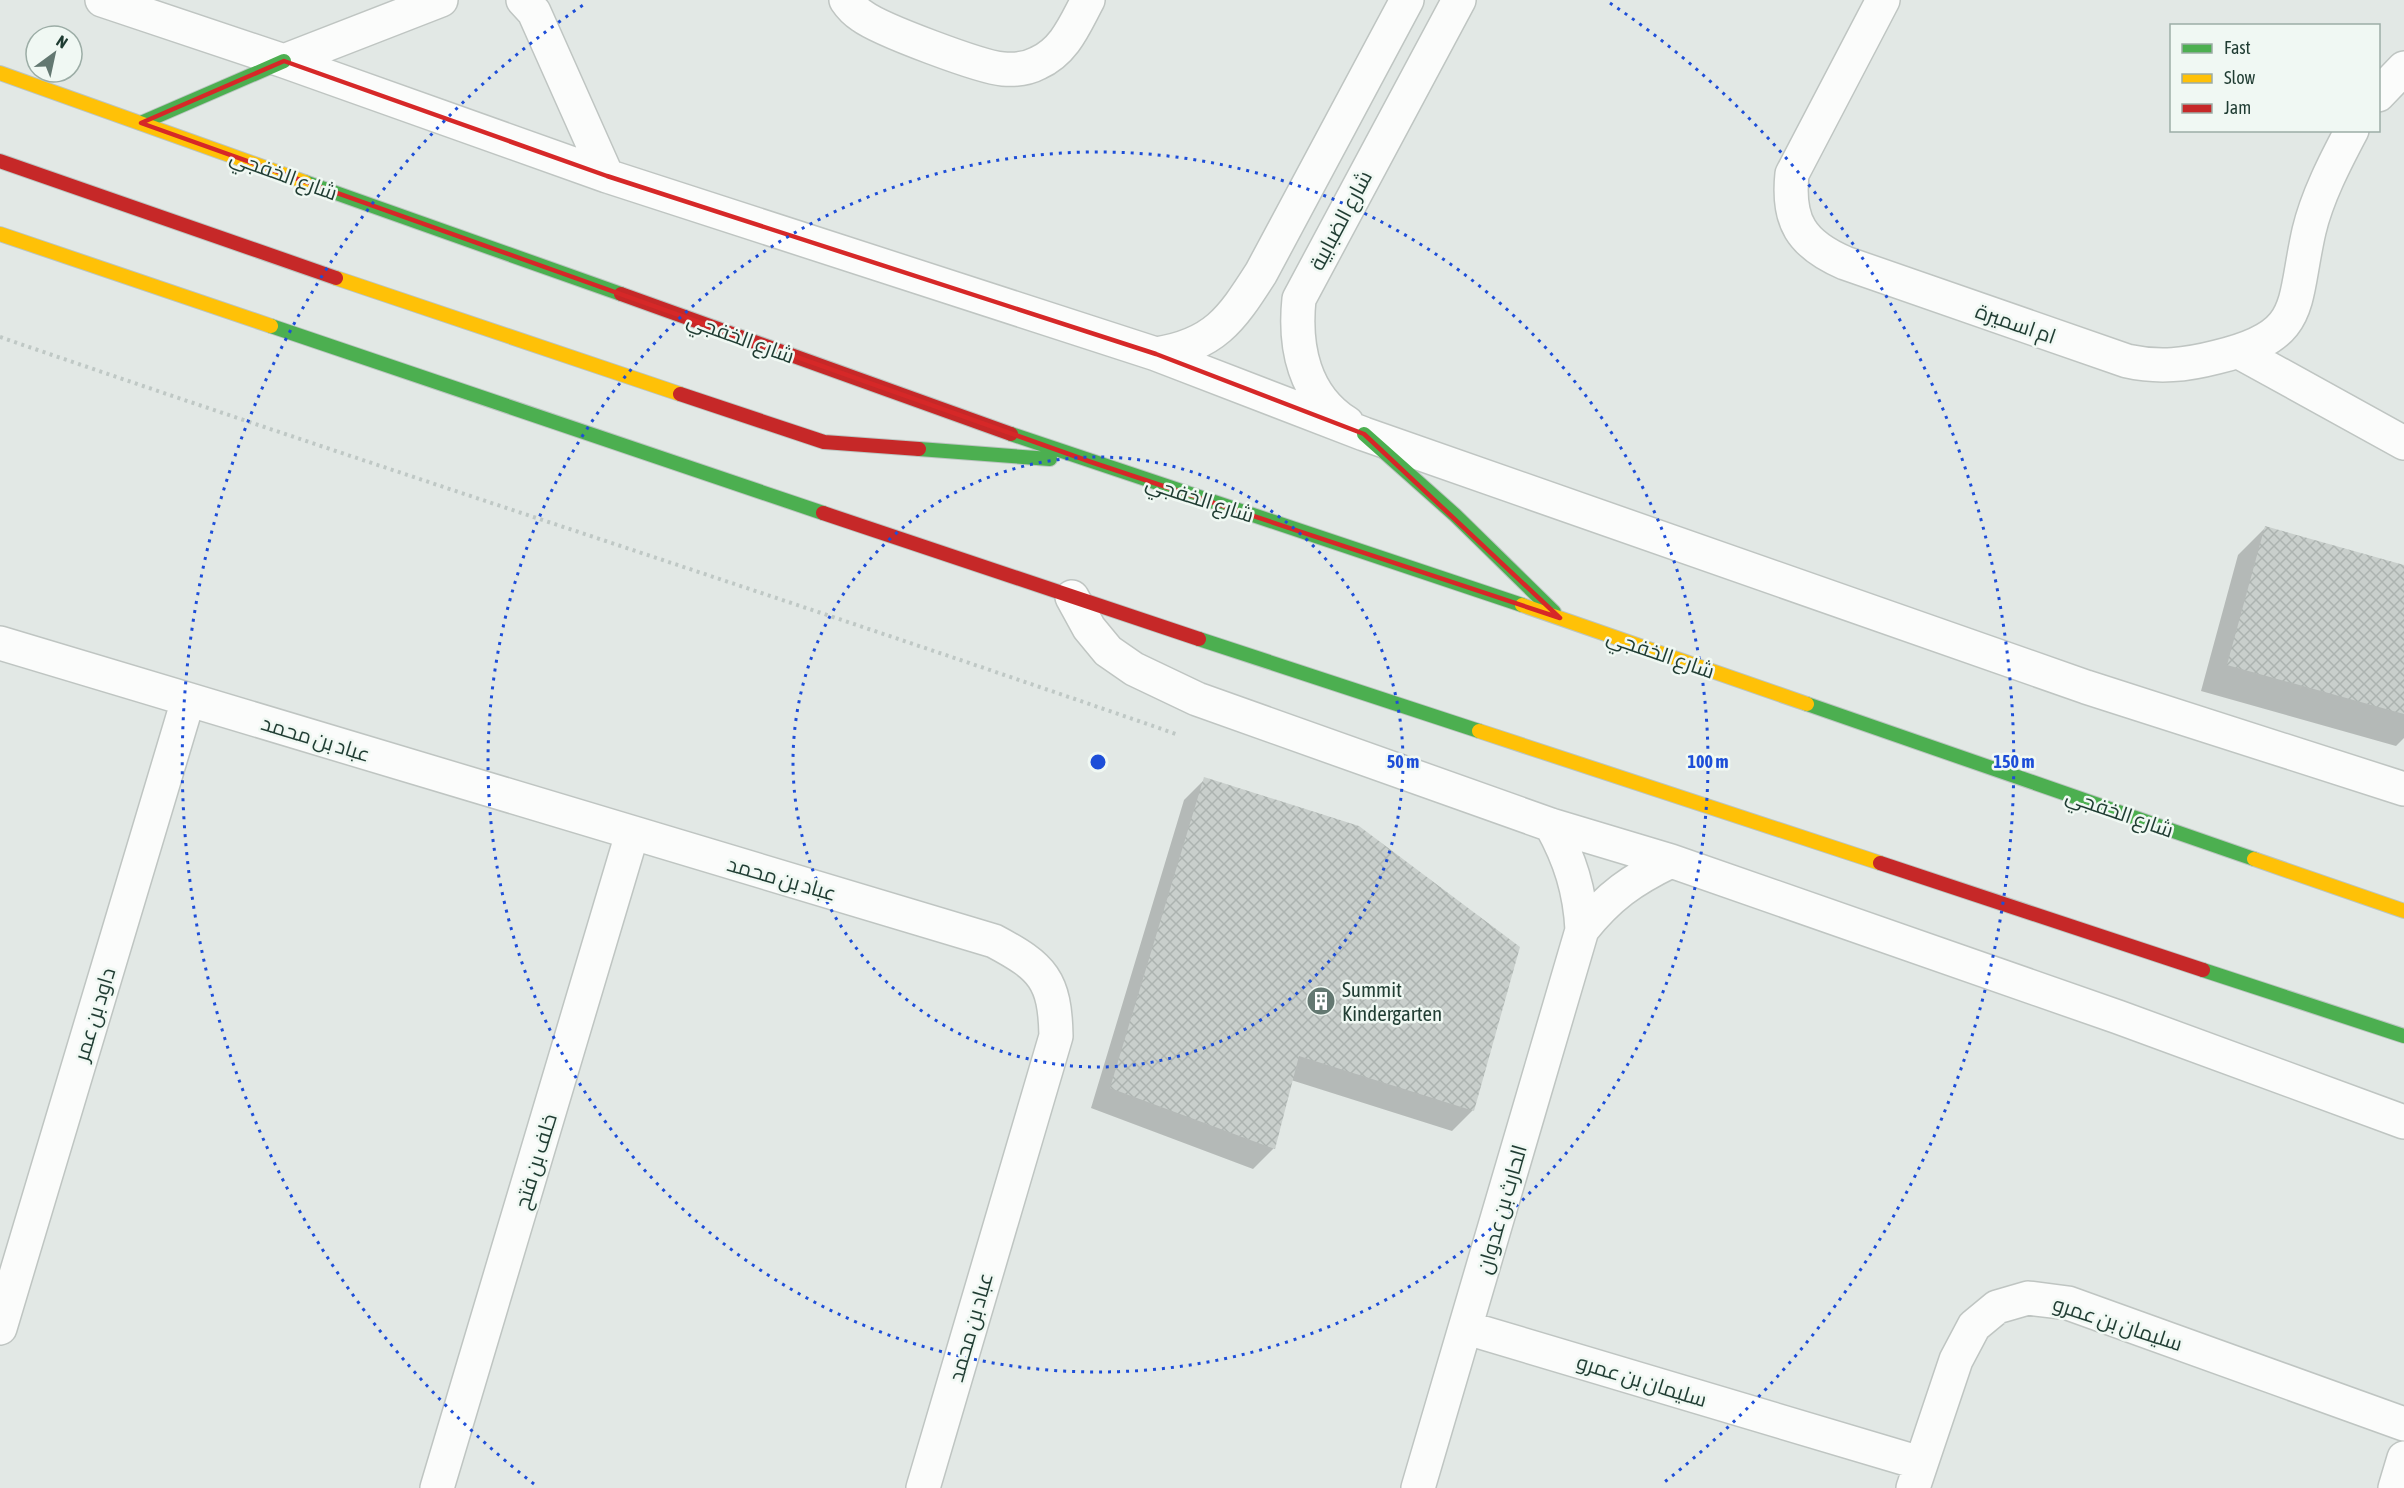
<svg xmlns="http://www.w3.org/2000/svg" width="2404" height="1488" viewBox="0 0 2404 1488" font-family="'Asap Condensed',Cairo,sans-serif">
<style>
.shadow{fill:#0003}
.building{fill:url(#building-cross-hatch)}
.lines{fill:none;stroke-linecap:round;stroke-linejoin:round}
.street-casing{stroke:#bfc5c2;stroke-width:36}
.fast-casing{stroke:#bbc5c1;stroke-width:16}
.slow-casing{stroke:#bbc5c1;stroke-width:16}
.jam-casing{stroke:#bbc5c1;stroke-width:16}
.path{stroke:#bfc8c5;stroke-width:4;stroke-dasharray:3 4.5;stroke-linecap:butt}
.street{stroke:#fbfcfb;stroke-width:33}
.fast{stroke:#4caf50;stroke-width:14}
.slow{stroke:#ffc107;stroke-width:14}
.jam{stroke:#c62828;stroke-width:14}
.marked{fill:none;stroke:#d62828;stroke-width:4.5;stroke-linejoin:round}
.ring{fill:none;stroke:#1d4ed8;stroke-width:3;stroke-dasharray:3 6}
.labels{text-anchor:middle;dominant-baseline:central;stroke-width:5;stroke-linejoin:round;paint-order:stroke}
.street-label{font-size:21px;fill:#1f3c32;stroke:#f0f8f3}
.poi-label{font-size:21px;fill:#1f3c32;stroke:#f0f8f3;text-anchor:start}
.centre{fill:#1d4ed8;stroke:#f0f8f3;stroke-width:3}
.ring-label{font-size:18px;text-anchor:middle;font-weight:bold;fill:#1d4ed8;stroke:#f0f8f3;stroke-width:5;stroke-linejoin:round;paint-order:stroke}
</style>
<defs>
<pattern id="building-cross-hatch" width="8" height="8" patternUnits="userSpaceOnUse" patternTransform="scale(1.5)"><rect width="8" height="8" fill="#c9cfcc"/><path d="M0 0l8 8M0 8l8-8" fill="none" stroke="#acb3b0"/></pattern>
</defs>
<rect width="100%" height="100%" fill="#e2e8e5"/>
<path class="shadow" d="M 2265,528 L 2404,567 L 2404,738 L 2396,746 L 2201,691 L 2238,555 Z
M 1205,779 L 1473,1110 L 1452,1131 L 1291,1080 L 1274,1148 L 1253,1169 L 1091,1108 L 1184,800 Z"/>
<path class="building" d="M 2265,526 L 2404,565 L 2404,714 L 2227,665 Z
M 1204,777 L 1359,826 L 1520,947 L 1474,1111 L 1299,1056 L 1275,1149 L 1110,1088 Z"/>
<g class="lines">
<g class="street-casing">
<path id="street" d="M 102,0 L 284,61 L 607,176 L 1156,354 L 1364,434 L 2086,687 L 2404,789
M 523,0 L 534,12 L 607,176
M 846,0 C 850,6 856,12 862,16 C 881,30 980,67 1003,69 C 1015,70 1027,69 1038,63 C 1065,51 1075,24 1088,0
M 1883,0 L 1792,174 C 1787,221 1801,244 1845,263 L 2127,361 C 2159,368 2186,365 2217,357 C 2306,336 2292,306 2309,231 C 2317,197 2335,162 2352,130
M 284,61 L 441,0
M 2378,95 L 2404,68
M 2239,352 L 2404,443
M 1156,354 C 1214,345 1231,320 1261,273 L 1407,0
M 1347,423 C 1304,396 1294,347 1299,299 L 1459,0
M 1072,597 L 1089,628 L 1108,651 L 1134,669 L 1197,699 L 1551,825 L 1671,861 L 2118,1017 L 2404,1122
M 0,643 L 994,941 C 1043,967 1055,980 1056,1036 L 923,1488
M 1582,930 C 1609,896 1632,880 1671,861
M 0,1328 L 188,700
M 1467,1328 L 1920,1463
M 437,1488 L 632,834
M 1418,1488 L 1582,930 C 1580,891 1570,859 1551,825
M 1913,1488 L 1956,1360 L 1974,1326 L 1997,1307 L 2028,1298 L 2068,1303 L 2404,1424
M 2395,1488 L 2404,1458"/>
</g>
<g class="fast-casing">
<path id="fast" d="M 141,123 L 284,61
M 305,182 L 621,294
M 271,326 L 823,513
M 1011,434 L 1522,605
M 1364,434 L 1455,515 L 1554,612
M 919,449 L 1050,459
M 1199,639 L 1479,731
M 1807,704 L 2254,859
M 2203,970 L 2404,1036"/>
</g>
<g class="slow-casing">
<path id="slow" d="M 0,73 L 305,182
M 0,234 L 271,326
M 336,278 L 680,394
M 1522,605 L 1807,704
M 1479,731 L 1880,863
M 2254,859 L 2404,911"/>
</g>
<g class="jam-casing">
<path id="jam" d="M 0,161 L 336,278
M 621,294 L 1011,434
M 680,394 L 824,442 L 919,449
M 823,513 L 1199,639
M 1880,863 L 2203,970"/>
</g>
<path class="path" d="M 0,337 C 391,472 785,598 1176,734"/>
<use href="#street" class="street"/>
<use href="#fast" class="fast"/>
<use href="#slow" class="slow"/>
<use href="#jam" class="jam"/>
</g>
<path class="marked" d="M 284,61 L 607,176 L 1156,354 L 1364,434 L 1560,618 L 1091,462 L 141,123 Z"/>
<g class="ring">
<circle cx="1098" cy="762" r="305"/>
<circle cx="1098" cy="762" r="610"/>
<path d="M534 1484A916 916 0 0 1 586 3M1610 3A916 916 0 0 1 1662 1484"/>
</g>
<defs>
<g id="building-disc" transform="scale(1.5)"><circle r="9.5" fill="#637871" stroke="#f0f8f3"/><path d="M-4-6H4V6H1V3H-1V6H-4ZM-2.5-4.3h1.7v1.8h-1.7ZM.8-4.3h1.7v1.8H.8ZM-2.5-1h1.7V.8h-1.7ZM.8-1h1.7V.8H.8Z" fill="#fff"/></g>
</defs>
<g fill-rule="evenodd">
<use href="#building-disc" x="1321" y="1001"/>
</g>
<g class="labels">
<g class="street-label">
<text transform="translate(284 174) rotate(20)">شارع الخفجي</text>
<text transform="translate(1340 220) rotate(-62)">شارع الضبابية</text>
<text transform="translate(2016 323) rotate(19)">ام اسميرة</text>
<text transform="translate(741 337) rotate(20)">شارع الخفجي</text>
<text transform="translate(1200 498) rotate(18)">شارع الخفجي</text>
<text transform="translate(1661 653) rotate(19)">شارع الخفجي</text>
<text transform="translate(316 738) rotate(17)">عباد بن محمد</text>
<text transform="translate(2120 812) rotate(19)">شارع الخفجي</text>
<text transform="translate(782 878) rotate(16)">عباد بن محمد</text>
<text transform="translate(94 1014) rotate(-73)">داود بن عمر</text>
<text transform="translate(535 1161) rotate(-73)">خلف بن فتح</text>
<text transform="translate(1501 1209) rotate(-74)">الحارث بن عدوان</text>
<text transform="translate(2118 1323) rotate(18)">سليمان بن عمرو</text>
<text transform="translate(970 1327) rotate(-74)">عباد بن محمد</text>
<text transform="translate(1642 1380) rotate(17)">سليمان بن عمرو</text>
</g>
<g class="poi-label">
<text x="1342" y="989">Summit<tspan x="1342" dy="24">Kindergarten</tspan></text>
</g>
</g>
<circle cx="1098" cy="762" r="9" class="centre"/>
<g class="ring-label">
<text x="1403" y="768">50 m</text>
<text x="1708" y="768">100 m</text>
<text x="2014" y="768">150 m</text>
</g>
<rect x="2170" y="24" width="210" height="108" fill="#f0f8f3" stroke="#9cada6" stroke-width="1.5"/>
<rect x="2182" y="44" width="30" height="9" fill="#4caf50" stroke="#9cada6" stroke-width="1.5"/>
<text x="2224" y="54" font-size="18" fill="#1f3c32">Fast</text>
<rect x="2182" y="74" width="30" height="9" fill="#ffc107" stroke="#9cada6" stroke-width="1.5"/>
<text x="2224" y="84" font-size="18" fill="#1f3c32">Slow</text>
<rect x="2182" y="104" width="30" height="9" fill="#c62828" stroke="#9cada6" stroke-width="1.5"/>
<text x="2224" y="114" font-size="18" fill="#1f3c32">Jam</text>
<g transform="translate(54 54) rotate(33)"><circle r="28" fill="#f0f8f3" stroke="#9cada6" stroke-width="1.5"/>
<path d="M0-4.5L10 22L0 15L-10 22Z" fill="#637871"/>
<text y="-9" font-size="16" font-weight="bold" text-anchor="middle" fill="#1f3c32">N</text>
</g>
</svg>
